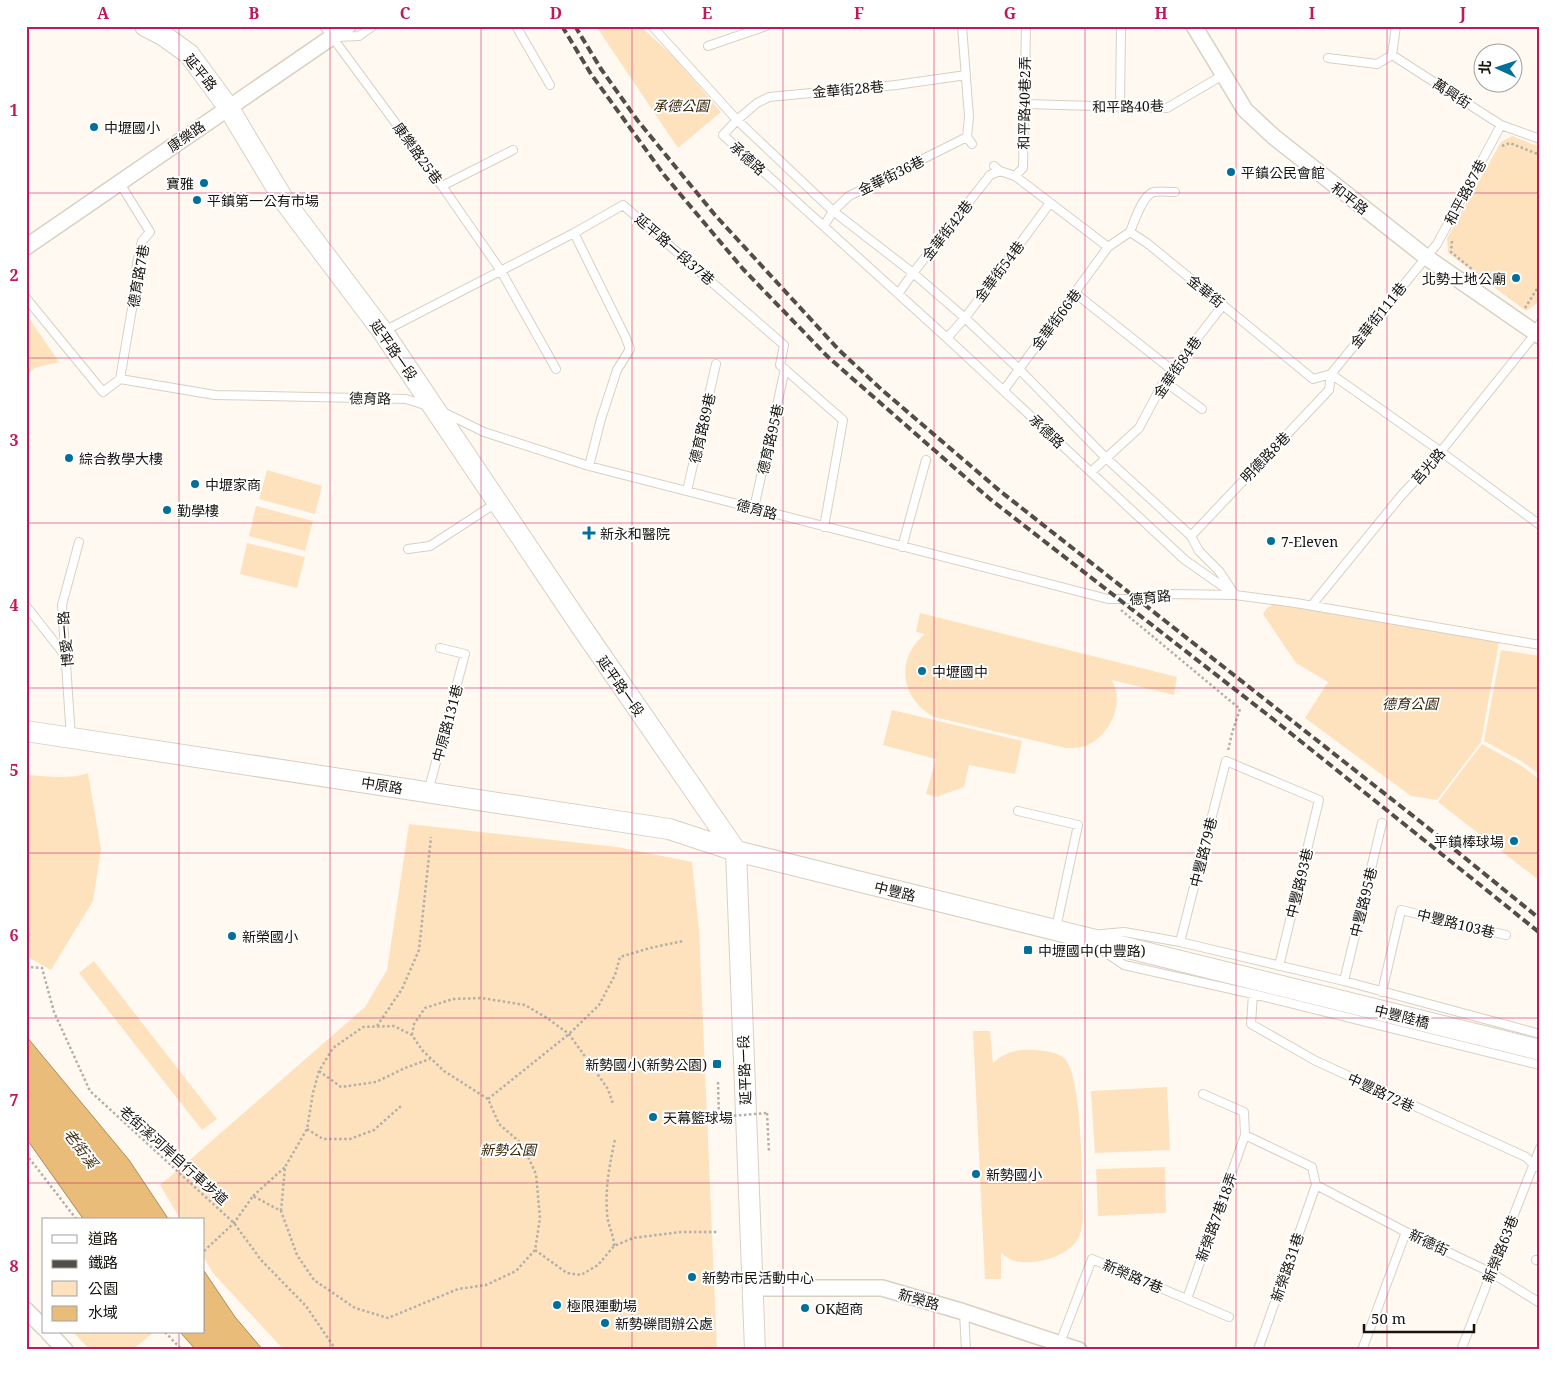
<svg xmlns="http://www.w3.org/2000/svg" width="1566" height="1376" viewBox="0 0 1566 1376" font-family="'Noto Serif','Noto Sans TC',serif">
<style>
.green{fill:#fde2bd}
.water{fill:#eabc79;stroke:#ab8a59}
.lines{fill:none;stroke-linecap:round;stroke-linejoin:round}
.service-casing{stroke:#d9d0c3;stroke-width:10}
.minor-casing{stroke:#d9d0c3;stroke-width:18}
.secondary-casing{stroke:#d9d0c3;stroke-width:22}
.path{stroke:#b4afa8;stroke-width:2.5;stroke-dasharray:2.5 2.5;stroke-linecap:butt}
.service{stroke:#fff;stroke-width:8}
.minor{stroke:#fff;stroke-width:15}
.secondary{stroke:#fff;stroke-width:20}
.rail{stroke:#514d48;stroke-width:4;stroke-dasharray:8 4;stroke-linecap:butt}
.path-bridge{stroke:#b4afa8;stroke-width:2.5;stroke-dasharray:2.5 2.5;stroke-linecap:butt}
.grid{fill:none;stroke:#c2185b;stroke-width:1;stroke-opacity:0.55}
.poi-dot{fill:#00709b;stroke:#fff;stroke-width:2}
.labels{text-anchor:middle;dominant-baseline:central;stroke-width:4;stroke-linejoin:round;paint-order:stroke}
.street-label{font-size:14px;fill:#17140f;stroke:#fff}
.park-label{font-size:14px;font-style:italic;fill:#372506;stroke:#fff}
.poi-label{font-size:14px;fill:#17140f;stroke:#fff;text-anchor:start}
.water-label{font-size:15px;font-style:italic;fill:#433013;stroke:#fff}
.neatline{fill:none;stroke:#c2185b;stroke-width:2}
.grid-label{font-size:16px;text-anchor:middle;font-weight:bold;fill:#c2185b}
</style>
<rect width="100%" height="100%" fill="#fff9f1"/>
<path class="green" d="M 596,26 L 640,26 L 674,57 L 721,112 L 678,148 Z
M 1512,136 L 1540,147 L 1540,295 L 1536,304 L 1526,311 L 1448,253 L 1447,238 L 1501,142 Z
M 26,314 L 59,362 L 35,368 L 26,375 Z
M 267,470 L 322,486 L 315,514 L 259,499 Z
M 256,506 L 313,521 L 305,551 L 249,536 Z
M 247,543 L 305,557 L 297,588 L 240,574 Z
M 1274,604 L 1499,642 L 1481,742 L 1437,800 L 1411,796 L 1305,718 L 1328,682 L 1296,663 L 1263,614 L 1267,608 Z
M 920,613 L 1177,677 L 1174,695 L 1112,680 C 1113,683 1115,687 1116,691 C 1120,710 1109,732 1093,742 C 1085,748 1075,748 1066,748 L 934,717 C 900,698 895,659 925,634 L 916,632 Z
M 1501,650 L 1540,656 L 1540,775 L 1523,762 L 1484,741 Z
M 892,710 L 1022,741 L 1015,774 L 969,765 L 964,787 L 936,797 L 926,794 L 936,759 L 883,745 Z
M 1482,744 L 1522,766 L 1540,780 L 1540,881 L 1438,802 Z
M 88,773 L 101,849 L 93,901 L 51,970 L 26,956 L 26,775 C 46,776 69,780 88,773 Z
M 409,824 L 617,847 L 692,862 L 699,930 L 717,1350 L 284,1350 L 213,1273 L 204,1258 L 204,1220 L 181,1220 L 160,1185 L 184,1165 L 365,1007 L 387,970 Z
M 94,961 L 217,1119 L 202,1130 L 79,973 Z
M 973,1031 L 990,1031 L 993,1063 C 1007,1051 1018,1049 1036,1050 C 1044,1051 1059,1052 1065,1059 C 1083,1079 1082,1187 1083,1218 C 1082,1224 1082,1229 1080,1234 C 1073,1256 1035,1266 1015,1261 C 1010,1260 1005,1256 1001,1253 L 1001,1279 L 985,1279 Z
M 1167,1087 L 1170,1150 L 1095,1153 L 1091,1091 Z
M 1165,1167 L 1166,1213 L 1098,1216 L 1096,1169 Z
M 73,1332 L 152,1332 L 153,1333 L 132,1350 L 90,1350 Z"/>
<path class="water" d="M 26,1036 L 129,1160 L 169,1220 L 84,1220 L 26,1138 Z
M 204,1271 L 235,1317 L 263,1350 L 196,1350 L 180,1332 L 204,1332 Z"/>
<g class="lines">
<g class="service-casing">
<path id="service" d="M 324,26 L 442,186 L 501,271 L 556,369
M 516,26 L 550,85
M 652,26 L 737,120 L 757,103 L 769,97 L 896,85 L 966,75
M 962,26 L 969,117 L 967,137 L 972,144
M 1396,26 L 1392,55 L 1501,125 L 1540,139
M 337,37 L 359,36 L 373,26
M 708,46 L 766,26
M 1328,58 L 1377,64 L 1392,55
M 1024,104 L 1167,108 L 1223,75
M 1120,108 L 1121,26
M 737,120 L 833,211 L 913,273 L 965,318 L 1019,369 L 1106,458 L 1191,536 L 1199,551 L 1219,571 L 1235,595 L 1185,560 L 947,338 L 723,135 Z
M 994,166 L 1000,171 L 1015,176 L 1108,247 L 1130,232 L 1147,243 L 1313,379 L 1331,374 L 1440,451 L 1540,525
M 1015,176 L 1023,168 L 1026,26
M 119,182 L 150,232 L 142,241 L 137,263 L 133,303 L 120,379
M 442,186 L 513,150
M 824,226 L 833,211 L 849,196 L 967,137
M 1130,232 C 1134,222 1143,194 1154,192 C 1160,191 1168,192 1175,192
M 574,233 L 625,336 L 630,349 L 617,370 L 601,419 L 589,466
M 1075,293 L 1172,370
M 898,294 L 913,273 L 990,175 L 1000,171
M 26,298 L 103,392 L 120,379 L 215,395 L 406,399 L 428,406
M 384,331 L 574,233 L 623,205 L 784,345 L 780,365 L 843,420 L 824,527
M 947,338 L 965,318 L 1050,203
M 1331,374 L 1437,244 L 1501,125
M 1164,381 L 1202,409
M 1004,390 L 1108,247
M 443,412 L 484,432 L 589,466 L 1108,599 L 1137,599 L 1172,594 L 1235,595 L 1296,603 L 1540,645
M 1091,472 L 1139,428 L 1164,381 L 1223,305
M 687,491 L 716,364
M 754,508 L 785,369
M 1191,536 L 1329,390 L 1331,374
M 902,547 L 926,460
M 408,549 L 430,546 L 496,503
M 1312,605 L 1400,497 L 1434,460 L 1536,333 L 1540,323
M 26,606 L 67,658
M 71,738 L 62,605 L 79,542
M 428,792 L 465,654 L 440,648
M 1018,811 L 1078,825 L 1056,928
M 1102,934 L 1124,932 L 1180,942 L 1344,981 L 1540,1034
M 1180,942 L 1226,761 L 1319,800 L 1279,966
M 1099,948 L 1124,965 L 1253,994 L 1540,1065
M 1344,981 L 1382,823
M 1382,992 L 1401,910 L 1506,935
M 1253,994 L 1251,1024 L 1316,1061 L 1526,1157 L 1534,1165 L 1540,1168
M 1203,1094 L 1244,1112 L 1245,1135 L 1312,1167 L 1316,1185
M 1316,1185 L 1406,1232 L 1490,1272 L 1540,1303
M 1536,1260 L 1540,1260
M 1187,1299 L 1245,1135
M 964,1312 L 966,1350
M 1060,1343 L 1092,1259 L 1229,1317
M 1258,1350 L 1316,1185
M 1362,1350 L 1406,1232
M 1461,1350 L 1540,1148"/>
</g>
<g class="minor-casing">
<path id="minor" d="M 1194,26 L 1245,110 L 1274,137 L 1426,257 L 1540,336
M 26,247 L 348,26
M 753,1288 L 882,1288 L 964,1312 L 1079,1350
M 26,1310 L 44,1328
M 48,1332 L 65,1350"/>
</g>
<g class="secondary-casing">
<path id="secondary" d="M 145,26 L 164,36 L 189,54 L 228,107 L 285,202 L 383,332 L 578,622 L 736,851 L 755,1350
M 26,731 L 669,829 L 736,851 L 1540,1050"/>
</g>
<path class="path" d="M 1502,146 L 1510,143 L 1540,155
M 1452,241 L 1451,252 L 1473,270
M 1525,308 L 1540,284
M 1121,610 L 1240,709 L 1232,733 L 1228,751
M 26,966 L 29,967 L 42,968 L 54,1012 L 90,1091 L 234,1223 L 261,1260 L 306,1306 L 336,1350
M 377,1026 L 402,989 L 419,950 L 431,837
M 412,1035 L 414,1024 L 425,1008 L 453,999 L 482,998 L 525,1005 L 547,1018 L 569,1034 L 608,1089 L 613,1104
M 319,1071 L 341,1087 L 376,1082 L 405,1068 L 430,1059
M 718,1082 L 719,1117
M 488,1099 L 569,1034 L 599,1005 L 615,975 L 620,957 L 650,948 L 683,941
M 767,1113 L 769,1152
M 307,1129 L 323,1139 L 350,1139 L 374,1130 L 401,1106
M 26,1154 L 77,1220
M 253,1196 L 285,1167
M 614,1246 C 614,1234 607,1224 607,1212 C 605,1187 610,1163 615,1139
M 535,1250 L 567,1273 L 581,1275 L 598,1265 L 614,1246 L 633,1238 L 681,1232 L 717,1232
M 204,1251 L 234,1223 L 253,1196 L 281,1211 L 297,1255 L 314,1280 L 355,1308 L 388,1318 L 458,1289 L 486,1285 L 516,1271 L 535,1250 L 540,1218 L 536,1174 L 522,1144 L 499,1124 L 488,1099 L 444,1071 L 422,1050 L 412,1035 L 394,1026 L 363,1027 L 333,1048 L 319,1071 L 313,1093 L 307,1129 L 285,1167 L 281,1211
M 165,1332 L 182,1350"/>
<use href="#service" class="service"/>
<use href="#minor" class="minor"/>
<use href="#secondary" class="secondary"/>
<path class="rail" d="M 562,26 L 591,74 L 665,176 L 743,269 L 828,357 L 990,499 L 1273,719 L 1540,933
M 575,26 L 601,69 L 638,121 L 715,215 L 839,350 L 882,390 L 1000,491 L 1422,823 L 1540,919"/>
<path class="path-bridge" d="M 719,1117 L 767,1113"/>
</g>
<path class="grid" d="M 179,26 L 179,1220M 330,26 L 330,1350M 481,26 L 481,1350M 632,26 L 632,1350M 783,26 L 783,1350M 934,26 L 934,1350M 1085,26 L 1085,1350M 1236,26 L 1236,1350M 1387,26 L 1387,1350M 26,193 L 1540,193M 26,358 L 1540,358M 26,523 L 1540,523M 26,688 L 1540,688M 26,853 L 1540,853M 26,1018 L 1540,1018M 26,1183 L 1540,1183M 179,1332 L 179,1350"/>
<g class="poi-dot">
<circle cx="94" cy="127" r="5"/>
<circle cx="1231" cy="172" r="5"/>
<circle cx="204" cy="183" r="5"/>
<circle cx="197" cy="200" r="5"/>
<circle cx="1516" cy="278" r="5"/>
<circle cx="69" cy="458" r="5"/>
<circle cx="195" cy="484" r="5"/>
<circle cx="167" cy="510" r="5"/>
<path d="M586.5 525.5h5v5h5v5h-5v5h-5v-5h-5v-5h5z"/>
<circle cx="1271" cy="541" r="5"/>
<circle cx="922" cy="671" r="5"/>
<circle cx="1514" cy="841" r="5"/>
<circle cx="232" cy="936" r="5"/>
<rect x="1023" y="945" width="10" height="10" rx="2.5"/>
<rect x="712" y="1059" width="10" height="10" rx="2.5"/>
<circle cx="653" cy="1117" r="5"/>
<circle cx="976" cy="1174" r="5"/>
<circle cx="692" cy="1277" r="5"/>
<circle cx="557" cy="1305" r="5"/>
<circle cx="805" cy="1308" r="5"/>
<circle cx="605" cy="1323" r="5"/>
</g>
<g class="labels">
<g class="street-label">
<text transform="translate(201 72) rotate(51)">延平路</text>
<text transform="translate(848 89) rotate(-5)">金華街28巷</text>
<text transform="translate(1452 93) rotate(33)">萬興街</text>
<text transform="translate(1024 103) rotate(-89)">和平路40巷2弄</text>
<text transform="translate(1128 106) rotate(-1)">和平路40巷</text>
<text transform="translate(186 136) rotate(-35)">康樂路</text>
<text transform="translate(418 153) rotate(54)">康樂路25巷</text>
<text transform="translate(748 158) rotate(42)">承德路</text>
<text transform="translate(891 175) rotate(-26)">金華街36巷</text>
<text transform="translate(1465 192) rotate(-62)">和平路87巷</text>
<text transform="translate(1350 198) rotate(38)">和平路</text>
<text transform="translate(947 230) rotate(-52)">金華街42巷</text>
<text transform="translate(675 249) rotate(41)">延平路一段37巷</text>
<text transform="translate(999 271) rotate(-53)">金華街54巷</text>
<text transform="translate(138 276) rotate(-80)">德育路7巷</text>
<text transform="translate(1206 291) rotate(39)">金華街</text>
<text transform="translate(1378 315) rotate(-51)">金華街111巷</text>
<text transform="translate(1056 319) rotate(-53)">金華街66巷</text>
<text transform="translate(394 350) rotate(55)">延平路一段</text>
<text transform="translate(1177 367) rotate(-55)">金華街84巷</text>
<text transform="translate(370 398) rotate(1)">德育路</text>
<text transform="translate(702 428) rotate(-77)">德育路89巷</text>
<text transform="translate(1047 431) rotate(43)">承德路</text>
<text transform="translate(770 439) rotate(-77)">德育路95巷</text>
<text transform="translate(1265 457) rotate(-46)">明德路8巷</text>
<text transform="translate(1428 466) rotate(-49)">莒光路</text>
<text transform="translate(757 509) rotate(15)">德育路</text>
<text transform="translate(1150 597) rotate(-6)">德育路</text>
<text transform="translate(65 639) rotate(-95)">博愛一路</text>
<text transform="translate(621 686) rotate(55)">延平路一段</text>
<text transform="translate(447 723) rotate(-75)">中原路131巷</text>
<text transform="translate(382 785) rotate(9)">中原路</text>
<text transform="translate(1203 852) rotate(-76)">中豐路79巷</text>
<text transform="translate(1299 883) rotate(-76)">中豐路93巷</text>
<text transform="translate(895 891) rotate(14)">中豐路</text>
<text transform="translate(1363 902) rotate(-76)">中豐路95巷</text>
<text transform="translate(1456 923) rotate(14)">中豐路103巷</text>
<text transform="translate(1402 1016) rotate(14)">中豐陸橋</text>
<text transform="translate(744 1070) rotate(-92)">延平路一段</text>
<text transform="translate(1381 1092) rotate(25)">中豐路72巷</text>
<text transform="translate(174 1155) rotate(42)">老街溪河岸自行車步道</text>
<text transform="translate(1216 1217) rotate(-70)">新榮路7巷18弄</text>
<text transform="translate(1429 1242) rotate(25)">新德街</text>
<text transform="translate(1500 1249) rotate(-68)">新榮路63巷</text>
<text transform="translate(1287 1267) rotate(-71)">新榮路31巷</text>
<text transform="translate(1133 1276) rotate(23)">新榮路7巷</text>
<text transform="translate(919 1299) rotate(16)">新榮路</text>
</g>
<g class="park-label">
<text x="681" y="105">承德公園</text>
<text x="1410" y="703">德育公園</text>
<text x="508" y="1149">新勢公園</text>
</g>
<g class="poi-label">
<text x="104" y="127">中壢國小</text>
<text x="1241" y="172">平鎮公民會館</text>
<text x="194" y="183" text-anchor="end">寶雅</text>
<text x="207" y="200">平鎮第一公有市場</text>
<text x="1506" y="278" text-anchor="end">北勢土地公廟</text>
<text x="79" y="458">綜合教學大樓</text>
<text x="205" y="484">中壢家商</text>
<text x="177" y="510">勤學樓</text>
<text x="600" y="533">新永和醫院</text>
<text x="1281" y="541">7-Eleven</text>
<text x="932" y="671">中壢國中</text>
<text x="1504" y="841" text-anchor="end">平鎮棒球場</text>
<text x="242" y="936">新榮國小</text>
<text x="1038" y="950">中壢國中(中豐路)</text>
<text x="707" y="1064" text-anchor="end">新勢國小(新勢公園)</text>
<text x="663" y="1117">天幕籃球場</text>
<text x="986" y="1174">新勢國小</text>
<text x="702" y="1277">新勢市民活動中心</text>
<text x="567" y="1305">極限運動場</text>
<text x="815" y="1308">OK超商</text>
<text x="615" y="1323">新勢礫間辦公處</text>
</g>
<g class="water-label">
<text transform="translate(81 1148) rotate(53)">老街溪</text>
</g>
</g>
<rect width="1566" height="1376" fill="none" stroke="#ffffff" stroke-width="55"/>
<rect x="42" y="1218" width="162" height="115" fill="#ffffff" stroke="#a2a19f"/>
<rect x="52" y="1235" width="25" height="8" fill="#ffffff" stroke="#a2a19f"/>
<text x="88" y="1244" font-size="15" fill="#17140f">道路</text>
<rect x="52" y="1260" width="25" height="8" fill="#514d48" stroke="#a2a19f"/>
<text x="88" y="1268" font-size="15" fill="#17140f">鐵路</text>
<rect x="52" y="1281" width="25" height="15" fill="#fde2bd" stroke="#a2a19f"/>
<text x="88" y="1294" font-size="15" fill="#17140f">公園</text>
<rect x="52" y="1306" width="25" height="15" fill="#eabc79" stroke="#a2a19f"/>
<text x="88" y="1318" font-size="15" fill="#17140f">水域</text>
<g transform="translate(1498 68) rotate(273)"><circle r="24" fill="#ffffff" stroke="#a2a19f"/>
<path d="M0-4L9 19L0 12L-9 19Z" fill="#00709b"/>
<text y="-8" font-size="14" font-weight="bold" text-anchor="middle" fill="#17140f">北</text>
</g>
<path d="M1364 1324v8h110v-8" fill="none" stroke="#17140f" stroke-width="2.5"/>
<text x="1371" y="1324" font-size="15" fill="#17140f" stroke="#ffffff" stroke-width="4" paint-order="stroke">50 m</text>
<rect x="28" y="28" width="1510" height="1320" class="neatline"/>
<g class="grid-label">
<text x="103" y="19">A</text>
<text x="254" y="19">B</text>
<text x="405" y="19">C</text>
<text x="556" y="19">D</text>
<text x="707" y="19">E</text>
<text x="859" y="19">F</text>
<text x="1010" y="19">G</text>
<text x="1161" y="19">H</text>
<text x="1312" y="19">I</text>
<text x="1463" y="19">J</text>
<text x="14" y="116">1</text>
<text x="14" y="281">2</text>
<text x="14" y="446">3</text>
<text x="14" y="611">4</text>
<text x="14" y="776">5</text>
<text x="14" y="941">6</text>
<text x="14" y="1106">7</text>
<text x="14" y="1272">8</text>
</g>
</svg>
